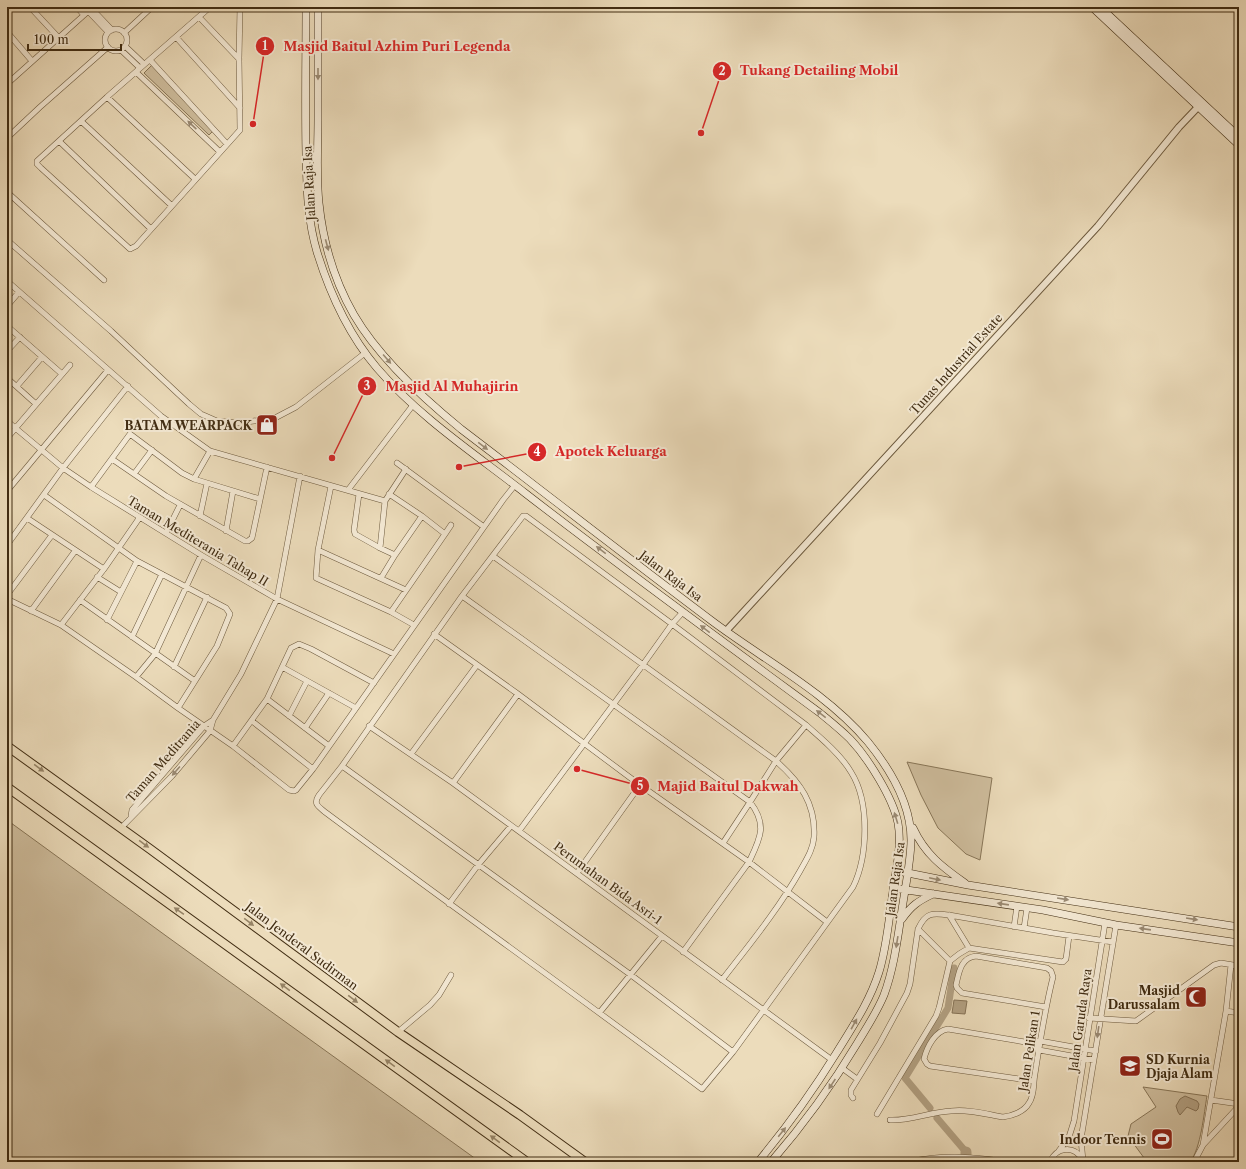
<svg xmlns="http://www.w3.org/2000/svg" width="1246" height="1169" viewBox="0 0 1246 1169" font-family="'Libre Caslon Text',serif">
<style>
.green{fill:#cfbe9e;stroke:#887658}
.water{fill:#b2a082;stroke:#857256}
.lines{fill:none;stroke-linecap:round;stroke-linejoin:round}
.canal{stroke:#b2a082;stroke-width:7}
.river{stroke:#b2a082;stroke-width:11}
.minor-casing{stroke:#6c593d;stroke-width:6}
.tertiary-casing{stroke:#6c593d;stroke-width:8}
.secondary-casing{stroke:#412d13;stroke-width:8}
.trunk-casing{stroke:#412d13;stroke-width:10}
.minor{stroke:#f3e8d3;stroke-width:5}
.tertiary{stroke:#f3e8d3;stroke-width:6}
.secondary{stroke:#f3e8d3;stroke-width:7}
.trunk{stroke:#ecdcbb;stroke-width:8}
.oneway{fill:#9a8a73}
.oneway2{fill:#968467}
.labels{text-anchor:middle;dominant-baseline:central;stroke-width:4;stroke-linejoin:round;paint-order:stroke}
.street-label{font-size:12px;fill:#412d13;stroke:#f3e8d3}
.poi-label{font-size:12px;font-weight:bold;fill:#412d13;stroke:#f3e8d3;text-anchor:end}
.leader{fill:none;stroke:#d62828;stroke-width:1.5}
.callout-dot{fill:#d62828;stroke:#f3e8d3;stroke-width:1.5}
.mark-label{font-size:12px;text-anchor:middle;font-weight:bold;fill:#fff}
.callout-label{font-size:13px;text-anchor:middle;font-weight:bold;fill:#d62828;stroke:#f3e8d3;stroke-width:4;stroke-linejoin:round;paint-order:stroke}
</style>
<rect width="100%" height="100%" fill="#ecdcbb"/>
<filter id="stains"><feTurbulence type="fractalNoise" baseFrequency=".005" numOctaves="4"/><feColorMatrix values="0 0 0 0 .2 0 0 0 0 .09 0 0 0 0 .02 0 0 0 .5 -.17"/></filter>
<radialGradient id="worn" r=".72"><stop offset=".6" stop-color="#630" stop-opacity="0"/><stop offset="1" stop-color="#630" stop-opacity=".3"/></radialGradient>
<path class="green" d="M 152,65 L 214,130 L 209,135 L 144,73 Z
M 907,762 L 992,778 L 980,860 L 966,854 L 938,828 L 921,795 Z
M 7,820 L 169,938 L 480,1162 L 7,1162 Z
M 1143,1087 L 1207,1096 C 1204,1113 1201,1148 1190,1162 L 1147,1162 L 1128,1136 L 1131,1124 L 1156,1107 Z"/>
<path class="water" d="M 954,1000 L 967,1001 L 965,1014 L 952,1013 Z
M 1185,1096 L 1197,1101 L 1199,1104 L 1198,1109 L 1196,1111 L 1187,1107 L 1180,1115 L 1178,1112 L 1176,1106 L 1180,1099 Z"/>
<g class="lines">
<path class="canal" d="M 930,1108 L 905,1078 L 948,1008 L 954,968
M 937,1118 L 966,1152"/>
<path class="river" d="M 966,1162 L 966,1152"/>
<g class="minor-casing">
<path id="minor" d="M 30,7 L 58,37
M 77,7 L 84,15
M 210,7 L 107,97 L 37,161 L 37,164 L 41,168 L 130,249 L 136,246 L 240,130 L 239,59 L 240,7
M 92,9 L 112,30
M 88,11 L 108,32
M 199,17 L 239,59
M105 40a11 11 0 1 1 22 0a11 11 0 1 1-22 0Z
M 7,32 L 32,61
M 124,33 L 152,7
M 176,37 L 240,108
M 125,46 L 144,64
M 121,50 L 140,68
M 150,60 L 227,144
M 136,72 L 220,152
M 7,84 L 93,7
M 107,97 L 195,179
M 81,121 L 171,205
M 7,138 L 40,107 L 108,47
M 59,141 L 151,229
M 7,192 L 104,280
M 7,240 L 111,331 L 189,404 L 201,414 L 217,421 L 239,423 L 275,418 L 296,407 L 365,353
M 7,281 L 161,416 L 210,451 L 385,501
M 7,306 L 19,292
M 7,326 L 62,374
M 7,351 L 20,337
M 7,378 L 36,404
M 17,386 L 42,357
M 7,421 L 63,468 L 91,487 L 201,555 L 277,599 L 394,654
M 7,438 L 70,365
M 112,459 L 166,496 L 245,541 L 248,541 L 252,538 L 267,467
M 397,463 L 484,527
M 134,474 L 152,450
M 194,479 L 210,451
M 331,486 L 318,550 L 316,578 L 391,612 L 414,625
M 91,487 L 130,434 L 182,473 L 194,479 L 260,499
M 348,490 L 413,405
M 7,491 L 108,370
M 359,494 L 354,530 L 355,534 L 380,548 L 395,555
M 389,494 L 422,516 L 445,534 L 391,612
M 44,495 L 137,561 L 226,608 L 230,614 L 217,646 L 195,681 L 80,600
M 200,516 L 207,483
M 523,516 L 526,516 L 672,624 L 806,725 C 821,738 841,755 851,772 C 870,802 868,856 853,887 L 733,1052 L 702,1089 C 577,995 450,905 325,812 C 318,806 313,804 319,795 L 342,766 L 462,596 Z
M 27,518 L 104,569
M 226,531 L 233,491
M 166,533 L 180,505
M 445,534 L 451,525
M 7,545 L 63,468 L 128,386
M 380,548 L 385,501 L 406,469
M 318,550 L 406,590
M 493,556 L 776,761 C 800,782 816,804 814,837 C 813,850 806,860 800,871 C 778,910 749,945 722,980
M 97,577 L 121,592
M 381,578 L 395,555 L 422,516
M 7,595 L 52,535
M 462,596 L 750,802 C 768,825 760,839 749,862 L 683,952
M 7,599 L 61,625 L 136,677 L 178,708 L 233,746 L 289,790 L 294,791 L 296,790 L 313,769 L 503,500 L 515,485
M 31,611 L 75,551
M 107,620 L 137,561
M 61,625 L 104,569 L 140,517
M 434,634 L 518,694 L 640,785 L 749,862 L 827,922
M 132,637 L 162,574
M 174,667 L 207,597
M 282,667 L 356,708
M 136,677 L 155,654 L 201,555
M 267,699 L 329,746
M 178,708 L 195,681
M 289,716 L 307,681
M 252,721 L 313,769
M 369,726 L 453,783 L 832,1060
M 305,728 L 329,693
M 233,746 L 267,699 L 291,648 L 299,644 L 311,649 L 374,683
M 411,754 L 477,665
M 342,766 L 631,975 L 733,1052
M 453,783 L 518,694
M 131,816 L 132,810 L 204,726 L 213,720
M 121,828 L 172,776 L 210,731 L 213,720 L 241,674 L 277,599 L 300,476
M 519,831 L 642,666 L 672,624 L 683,612
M 723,843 L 750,802 L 776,761 L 806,725
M 577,873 L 640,785
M 449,904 L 478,865 L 511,826
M 949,915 L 969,948
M 1014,927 L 1017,906
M 1024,928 L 1027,908
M 950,961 L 959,954 L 969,948 L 1063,962 L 1066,959 L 1069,936
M 1226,1011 L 1239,1013
M 600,1012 L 662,936
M 1089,1018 L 1136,1021 L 1214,965 L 1221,963 L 1239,966
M 398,1032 L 430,1005 L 439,995 L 451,975
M 1031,1043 L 1039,1050 L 1094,1060
M 842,1068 L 857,1079
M 1033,1081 L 930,1066 L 927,1064 L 924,1059 C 927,1047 935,1031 948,1029 L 1031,1043 L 1040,1041 L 1096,1051
M 853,1098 L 851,1095 L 851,1090 L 880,1043 L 907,993 L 910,984 L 918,929 C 926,912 932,913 949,915 L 1053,933 L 1113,942
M 1211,1100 L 1239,1104
M 877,1114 L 936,1016 L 939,1008 L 950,961 L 918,929
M 890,1120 C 910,1121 930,1112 951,1111 C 968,1109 986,1114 1003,1117 C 1012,1116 1024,1112 1029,1103 C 1035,1095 1033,1083 1035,1074 C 1040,1041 1045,1009 1053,977 L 1051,971 L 1047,968 L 976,956 C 960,958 959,973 956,985 L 957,988 L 962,993 L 1046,1007
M 1203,1145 L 1226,1011 L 1231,965
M 1058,1152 L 1069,1137 L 1074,1121 L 1105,923
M 1083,1161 L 1081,1139 L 1116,925
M 910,1162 C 944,1154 976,1157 1010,1162
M 1050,1162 C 1056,1147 1074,1145 1082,1159
M 1194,1162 L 1203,1145 L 1239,1106"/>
</g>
<g class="tertiary-casing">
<path id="tertiary" d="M 726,631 L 1098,226 L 1179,127 L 1198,107"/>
</g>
<g class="secondary-casing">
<path id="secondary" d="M 306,7 C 306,56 305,105 306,154 C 307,188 307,218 317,252 C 330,294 348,334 377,368 C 419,417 475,454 525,493 C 622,568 722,641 820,713 C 831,722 841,730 850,739 C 868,758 893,798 898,823 C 902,845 896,869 893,891 C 889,918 887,946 879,972 C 870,1001 853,1026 837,1052 C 813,1091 787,1127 758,1162
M 318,7 C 318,44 318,82 318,119 C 318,147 316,175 319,203 C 323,242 335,282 354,315 C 379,358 423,398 461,429 C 545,493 628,558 712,621 C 764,660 826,692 868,742 C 890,769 911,803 911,840 C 911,858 906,884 903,903 C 898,934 895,965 884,995 C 877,1012 867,1027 858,1042 C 831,1087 805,1123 771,1162
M 1092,7 L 1239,145
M 1100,7 L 1239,137
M 913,828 C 925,854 942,867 965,883
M 903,872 L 968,885 L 1239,927
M 893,888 L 1043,910 L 1116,925 L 1239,943
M 902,919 C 911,906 918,901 933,894"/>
</g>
<g class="trunk-casing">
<path id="trunk" d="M 7,746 L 150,849 L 398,1032 L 520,1115 L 585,1162
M 7,787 L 527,1162"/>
</g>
<use href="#minor" class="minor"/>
<use href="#tertiary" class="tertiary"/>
<use href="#secondary" class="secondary"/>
<use href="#trunk" class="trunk"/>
</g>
<defs><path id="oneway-solid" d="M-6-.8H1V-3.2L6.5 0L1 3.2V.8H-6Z"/></defs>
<g class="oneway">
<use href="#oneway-solid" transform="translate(318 74) rotate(90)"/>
<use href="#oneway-solid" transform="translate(192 125) rotate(-137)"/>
<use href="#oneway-solid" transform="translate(327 245) rotate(75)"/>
<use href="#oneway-solid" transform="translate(387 359) rotate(49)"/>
<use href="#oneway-solid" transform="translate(483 446) rotate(37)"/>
<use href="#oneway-solid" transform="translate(601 550) rotate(-143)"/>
<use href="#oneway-solid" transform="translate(705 629) rotate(-143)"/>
<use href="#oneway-solid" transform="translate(821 714) rotate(-142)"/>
<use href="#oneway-solid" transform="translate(176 771) rotate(131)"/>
<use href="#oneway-solid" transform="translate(896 818) rotate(-107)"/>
<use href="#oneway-solid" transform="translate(935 879) rotate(12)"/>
<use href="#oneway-solid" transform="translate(1063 899) rotate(9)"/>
<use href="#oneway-solid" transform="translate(1003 904) rotate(-172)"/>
<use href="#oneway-solid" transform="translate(1192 919) rotate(9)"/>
<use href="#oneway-solid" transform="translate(1145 929) rotate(-172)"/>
<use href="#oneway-solid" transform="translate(897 942) rotate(99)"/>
<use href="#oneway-solid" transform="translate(854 1024) rotate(-61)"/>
<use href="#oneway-solid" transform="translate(1098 1032) rotate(98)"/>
<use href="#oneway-solid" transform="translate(832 1084) rotate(124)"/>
<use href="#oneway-solid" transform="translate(782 1132) rotate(-51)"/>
</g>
<g class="oneway2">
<use href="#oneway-solid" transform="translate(39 768) rotate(36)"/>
<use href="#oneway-solid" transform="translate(144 844) rotate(36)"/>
<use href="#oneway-solid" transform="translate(179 911) rotate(-145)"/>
<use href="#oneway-solid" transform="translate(249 922) rotate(37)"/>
<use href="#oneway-solid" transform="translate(285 987) rotate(-144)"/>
<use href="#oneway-solid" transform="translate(353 999) rotate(37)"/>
<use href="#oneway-solid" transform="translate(390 1063) rotate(-144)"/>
<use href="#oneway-solid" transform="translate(495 1139) rotate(-144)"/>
</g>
<defs>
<g id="shop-square" transform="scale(1.15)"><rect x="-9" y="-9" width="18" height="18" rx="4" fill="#8f2418" stroke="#f3e8d3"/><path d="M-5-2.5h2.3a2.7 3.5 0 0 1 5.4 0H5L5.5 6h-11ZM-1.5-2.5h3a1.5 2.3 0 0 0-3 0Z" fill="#fff"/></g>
<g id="mosque-square" transform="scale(1.15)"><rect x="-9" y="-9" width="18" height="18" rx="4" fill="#8f2418" stroke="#f3e8d3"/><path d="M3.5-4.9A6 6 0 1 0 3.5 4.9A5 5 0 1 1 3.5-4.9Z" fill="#fff"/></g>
<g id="school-square" transform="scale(1.15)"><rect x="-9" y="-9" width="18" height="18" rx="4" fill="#8f2418" stroke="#f3e8d3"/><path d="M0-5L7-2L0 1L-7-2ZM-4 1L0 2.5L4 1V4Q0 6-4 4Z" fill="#fff"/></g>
<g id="stadium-square" transform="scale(1.15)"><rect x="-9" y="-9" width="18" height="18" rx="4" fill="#8f2418" stroke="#f3e8d3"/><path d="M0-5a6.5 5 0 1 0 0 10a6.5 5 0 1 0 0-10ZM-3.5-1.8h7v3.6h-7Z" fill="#fff"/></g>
</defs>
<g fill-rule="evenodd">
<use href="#shop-square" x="267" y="425"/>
<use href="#mosque-square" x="1196" y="997"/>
<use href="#school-square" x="1130" y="1066"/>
<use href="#stadium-square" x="1162" y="1139"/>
</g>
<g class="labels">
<g class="street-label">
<text transform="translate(309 183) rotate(-93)">Jalan Raja Isa</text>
<text transform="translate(956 364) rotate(-48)">Tunas Industrial Estate</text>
<text transform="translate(198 541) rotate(31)">Taman Mediterania Tahap II</text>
<text transform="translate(671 576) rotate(37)">Jalan Raja Isa</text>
<text transform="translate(163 761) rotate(-49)">Taman Meditrania</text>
<text transform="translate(895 879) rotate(-82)">Jalan Raja Isa</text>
<text transform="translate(608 883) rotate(36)">Perumahan Bida Asri-1</text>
<text transform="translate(302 946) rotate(37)">Jalan Jenderal Sudirman</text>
<text transform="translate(1080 1020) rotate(-82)">Jalan Garuda Raya</text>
<text transform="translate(1029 1051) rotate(-81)">Jalan Pelikan 1</text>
</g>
<g class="poi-label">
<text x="252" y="425">BATAM WEARPACK</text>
<text x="1180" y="990">Masjid<tspan x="1180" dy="14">Darussalam</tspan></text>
<text x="1146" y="1059" text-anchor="start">SD Kurnia<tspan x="1146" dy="14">Djaja Alam</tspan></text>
<text x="1146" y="1139">Indoor Tennis</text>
</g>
</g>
<path class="leader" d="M253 124L265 46M701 133L722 71M332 458L367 386M459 467L537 452M577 769L640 786"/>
<g class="callout-dot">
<circle cx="253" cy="124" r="4"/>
<circle cx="701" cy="133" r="4"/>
<circle cx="332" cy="458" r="4"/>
<circle cx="459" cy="467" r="4"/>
<circle cx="577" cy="769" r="4"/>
<circle cx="265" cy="46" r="10"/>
<circle cx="722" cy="71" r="10"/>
<circle cx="367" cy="386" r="10"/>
<circle cx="537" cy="452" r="10"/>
<circle cx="640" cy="786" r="10"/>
</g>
<g class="mark-label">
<text x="265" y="50">1</text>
<text x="722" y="75">2</text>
<text x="367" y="390">3</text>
<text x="537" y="456">4</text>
<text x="640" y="790">5</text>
</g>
<g class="callout-label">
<text x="397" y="51">Masjid Baitul Azhim Puri Legenda</text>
<text x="819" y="75">Tukang Detailing Mobil</text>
<text x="452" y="391">Masjid Al Muhajirin</text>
<text x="611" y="456">Apotek Keluarga</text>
<text x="728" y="791">Majid Baitul Dakwah</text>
</g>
<rect width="1246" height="1169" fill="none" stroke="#ecdcbb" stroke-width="24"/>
<rect x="8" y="8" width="1230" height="1153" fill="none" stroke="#412d13" stroke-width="2"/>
<rect x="12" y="12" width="1222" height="1145" fill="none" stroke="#412d13"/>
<path d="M28 44v6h93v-6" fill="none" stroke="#412d13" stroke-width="2"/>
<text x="34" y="44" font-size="12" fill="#412d13" stroke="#f3e8d3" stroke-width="3" paint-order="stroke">100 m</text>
<rect width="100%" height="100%" filter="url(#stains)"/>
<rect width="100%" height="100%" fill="url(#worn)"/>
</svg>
